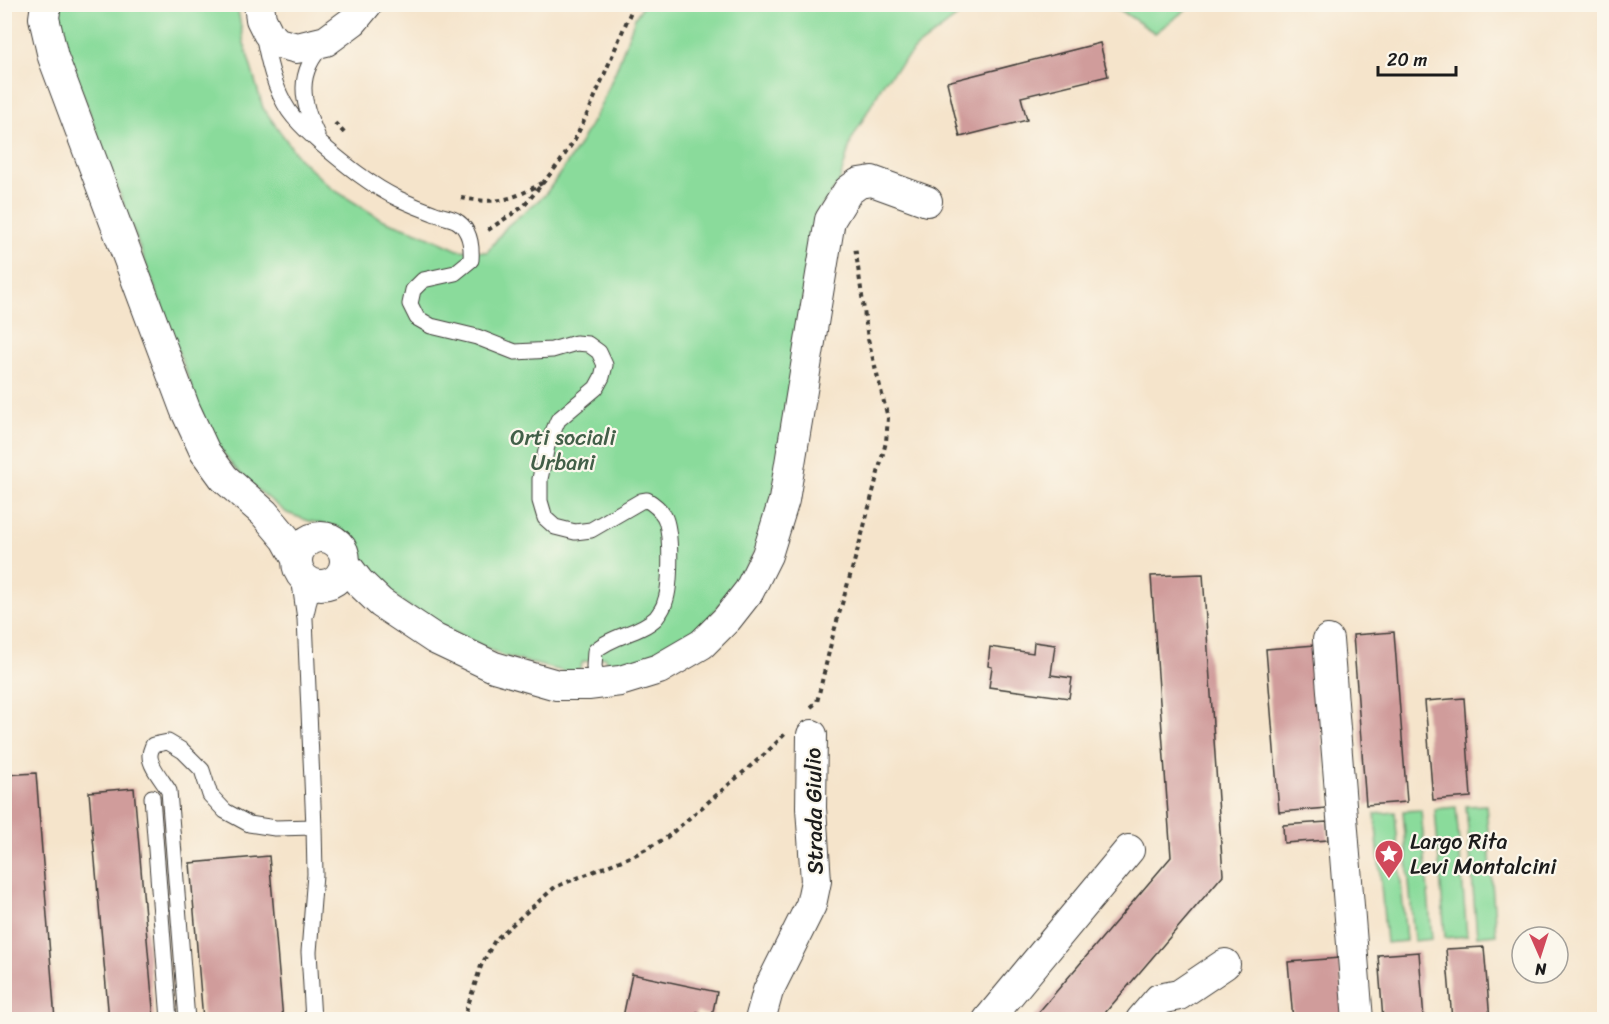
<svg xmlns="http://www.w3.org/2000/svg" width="1609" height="1024" viewBox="0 0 1609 1024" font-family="Sriracha,sans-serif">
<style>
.green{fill:#8adb9b;stroke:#537c5c;stroke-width:1.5}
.building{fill:#d09c9b}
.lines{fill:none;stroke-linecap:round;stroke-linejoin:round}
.service-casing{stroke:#3d3a36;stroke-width:17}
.minor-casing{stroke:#3d3a36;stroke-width:32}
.path{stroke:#3d3a36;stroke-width:4;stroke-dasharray:4.5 4.5;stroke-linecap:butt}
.service{stroke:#fff;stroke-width:15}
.minor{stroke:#fff;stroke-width:30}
.labels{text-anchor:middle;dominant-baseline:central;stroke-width:4.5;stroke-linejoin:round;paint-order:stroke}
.park-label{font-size:22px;fill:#425f48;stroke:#fbf7ec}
.street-label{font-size:22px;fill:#1c1c1c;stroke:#fbf7ec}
.poi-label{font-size:22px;fill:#1c1c1c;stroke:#fbf7ec;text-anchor:start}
</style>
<rect width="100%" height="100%" fill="#fbf7ec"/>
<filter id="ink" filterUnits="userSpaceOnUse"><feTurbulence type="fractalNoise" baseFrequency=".0167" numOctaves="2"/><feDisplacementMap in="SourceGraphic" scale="12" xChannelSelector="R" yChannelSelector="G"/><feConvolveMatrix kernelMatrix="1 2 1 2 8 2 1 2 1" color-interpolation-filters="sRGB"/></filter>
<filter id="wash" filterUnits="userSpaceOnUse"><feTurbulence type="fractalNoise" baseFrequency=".008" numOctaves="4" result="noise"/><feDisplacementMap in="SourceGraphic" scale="24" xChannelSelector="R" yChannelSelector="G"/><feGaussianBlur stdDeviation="1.35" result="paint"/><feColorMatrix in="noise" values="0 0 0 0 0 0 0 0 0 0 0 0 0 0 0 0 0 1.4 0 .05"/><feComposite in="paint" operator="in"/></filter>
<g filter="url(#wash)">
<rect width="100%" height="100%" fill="#f5e4cb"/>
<path class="green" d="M 59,5 L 237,5 L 244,43 L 263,108 L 299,158 L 331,188 L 381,219 L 420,233 L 458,250 L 487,252 L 507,226 L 545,195 L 576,150 L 599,109 L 616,70 L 635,18 L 643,5 L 973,5 L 916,48 L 884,82 L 851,141 L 839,183 L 816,214 L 774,491 L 756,549 L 739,582 L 697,632 L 657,656 L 616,668 L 607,666 L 605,657 L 583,662 L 579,670 L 566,672 L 503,656 L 447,629 L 406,605 L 359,564 L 350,542 L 338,527 L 309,521 L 287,513 L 258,490 L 234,467 L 209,434 L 61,36 L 57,19 Z
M 1102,5 L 1192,5 L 1155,33 L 1123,12 Z
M 1486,805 L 1496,934 L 1477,936 L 1466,806 Z
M 1456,807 L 1467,936 L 1445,938 L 1435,809 Z
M 1421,810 L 1432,939 L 1414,941 L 1403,811 Z
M 1395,812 L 1406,941 L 1386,943 L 1375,814 Z"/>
<g id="blocks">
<path class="building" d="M 1100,43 L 1108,76 L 1021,97 L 1027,120 L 960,137 L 947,82 Z
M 1203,574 L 1223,875 L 1099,1020 L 1032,1020 L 1171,857 L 1151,576 Z
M 1394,632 L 1407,802 L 1366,805 L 1353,635 Z
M 1034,642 L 1055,645 L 1051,675 L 1072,678 L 1069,698 L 989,687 L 992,667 L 988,666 L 990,647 L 1033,653 Z
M 1315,645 L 1328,808 L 1279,812 L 1266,649 Z
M 1464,698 L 1471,797 L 1433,800 L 1425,701 Z
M 36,773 L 55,1020 L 8,1020 L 4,973 L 4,775 Z
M 134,788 L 154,1020 L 109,1020 L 89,792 Z
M 1327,822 L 1328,840 L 1284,843 L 1283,825 Z
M 269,856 L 283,1020 L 203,1020 L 190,863 Z
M 1484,947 L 1490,1020 L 1452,1020 L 1446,949 Z
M 1419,952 L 1424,1020 L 1383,1020 L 1378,955 Z
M 1340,958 L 1345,1020 L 1293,1020 L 1288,962 Z
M 632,974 L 717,992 L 712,1016 L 697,1012 L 695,1020 L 636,1020 L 623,1017 Z"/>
</g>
</g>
<g filter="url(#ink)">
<use href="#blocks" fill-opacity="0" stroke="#3d3a36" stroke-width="1.5"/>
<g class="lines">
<g class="service-casing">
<path id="service" d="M 263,34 C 268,59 274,89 289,111 C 298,124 310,134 321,144 C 346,165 370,185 399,199 C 410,204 422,209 433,213 C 440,216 448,217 455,220 C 470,228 472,245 471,260 L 455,273 L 423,280 L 413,290 L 410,304 L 417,318 L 431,326 L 477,337 L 515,352 L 552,350 L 576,343 L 588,344 L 599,352 L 605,365 L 602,377 L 596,388 L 558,420 L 547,446 L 540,479 L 540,501 L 545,518 L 555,527 L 575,532 L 591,530 L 641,501 L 647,500 C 654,504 659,508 664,516 C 672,530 671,586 665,602 C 664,607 659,614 656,618 C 639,634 612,635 595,651 L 594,667 L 600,684
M 317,135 C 301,101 296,73 324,44
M 298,570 L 305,619 L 314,827 L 315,874 L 309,952 L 313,1020
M 306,614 L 310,596 L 323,586
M 152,797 L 169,1020
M 187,1020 L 169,791 C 163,781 149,765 150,755 C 150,751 152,748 153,745 L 168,742 L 183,751 L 202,770 L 210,795 L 225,811 L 249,824 L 275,828 L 314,827"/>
</g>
<g class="minor-casing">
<path id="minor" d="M 46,4 L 44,18 L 53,57 L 185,409 L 205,452 L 224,478 L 264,513 L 286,539 L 296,557
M 259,4 L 261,19 L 268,33 L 278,43 L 297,48 L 326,41 L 353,21 L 367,4
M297 561a24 24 0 1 1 48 0a24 24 0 1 1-48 0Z
M 346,565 L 359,582 L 381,603 L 435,639 L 494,667 L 557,685 L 588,685 L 620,681 L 659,669 L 702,644 L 727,619 L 749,591 L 767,555 L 784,500 L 830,220 L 848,191 L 859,183 L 872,181 L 927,201
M 1328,640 L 1358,1020
M 760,1020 L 768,991 L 811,905 L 816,881 L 811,808 L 812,735
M 988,1020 L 1129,850
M 1141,1020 L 1159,999 L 1179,995 L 1225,964"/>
</g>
<path class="path" d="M 335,123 L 346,135
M 461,198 C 498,204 510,201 542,183
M 488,230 L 524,206 L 560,162 L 575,139 L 591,106 L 634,4
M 811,707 L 817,702 L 833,635 L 861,538 L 886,442 L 888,418 L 868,339 L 855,246
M 463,1020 L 481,966 L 495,940 L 555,887 L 637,854 L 666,838 L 767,752 L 785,734"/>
<use href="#service" class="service"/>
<use href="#minor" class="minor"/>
</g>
</g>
<defs>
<g id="sight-pin" transform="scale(1.5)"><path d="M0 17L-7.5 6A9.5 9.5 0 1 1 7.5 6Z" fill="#d1495b" stroke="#fbf7ec"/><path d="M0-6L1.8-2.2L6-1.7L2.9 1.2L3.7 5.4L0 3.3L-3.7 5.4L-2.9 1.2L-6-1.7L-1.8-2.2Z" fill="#fff"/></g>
</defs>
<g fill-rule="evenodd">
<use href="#sight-pin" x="1389" y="854"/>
</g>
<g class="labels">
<g class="park-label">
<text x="563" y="437">Orti sociali<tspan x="563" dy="25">Urbani</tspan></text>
</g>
<g class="street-label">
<text transform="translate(814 811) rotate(-91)">Strada Giulio</text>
</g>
<g class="poi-label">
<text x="1410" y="841">Largo Rita<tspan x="1410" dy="25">Levi Montalcini</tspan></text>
</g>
</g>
<rect width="1609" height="1024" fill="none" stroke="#fbf7ec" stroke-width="24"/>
<g transform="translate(1540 955) rotate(177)"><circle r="28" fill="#fbf7ec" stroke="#a29f99" stroke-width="1.5"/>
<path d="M0-4.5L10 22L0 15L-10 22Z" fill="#d1495b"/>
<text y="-9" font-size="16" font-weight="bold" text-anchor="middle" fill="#1c1c1c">N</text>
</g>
<path d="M1378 66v9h78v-9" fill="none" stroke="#1c1c1c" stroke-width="3"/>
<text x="1387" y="66" font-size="18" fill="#1c1c1c" stroke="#fbf7ec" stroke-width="4.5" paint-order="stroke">20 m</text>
</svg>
